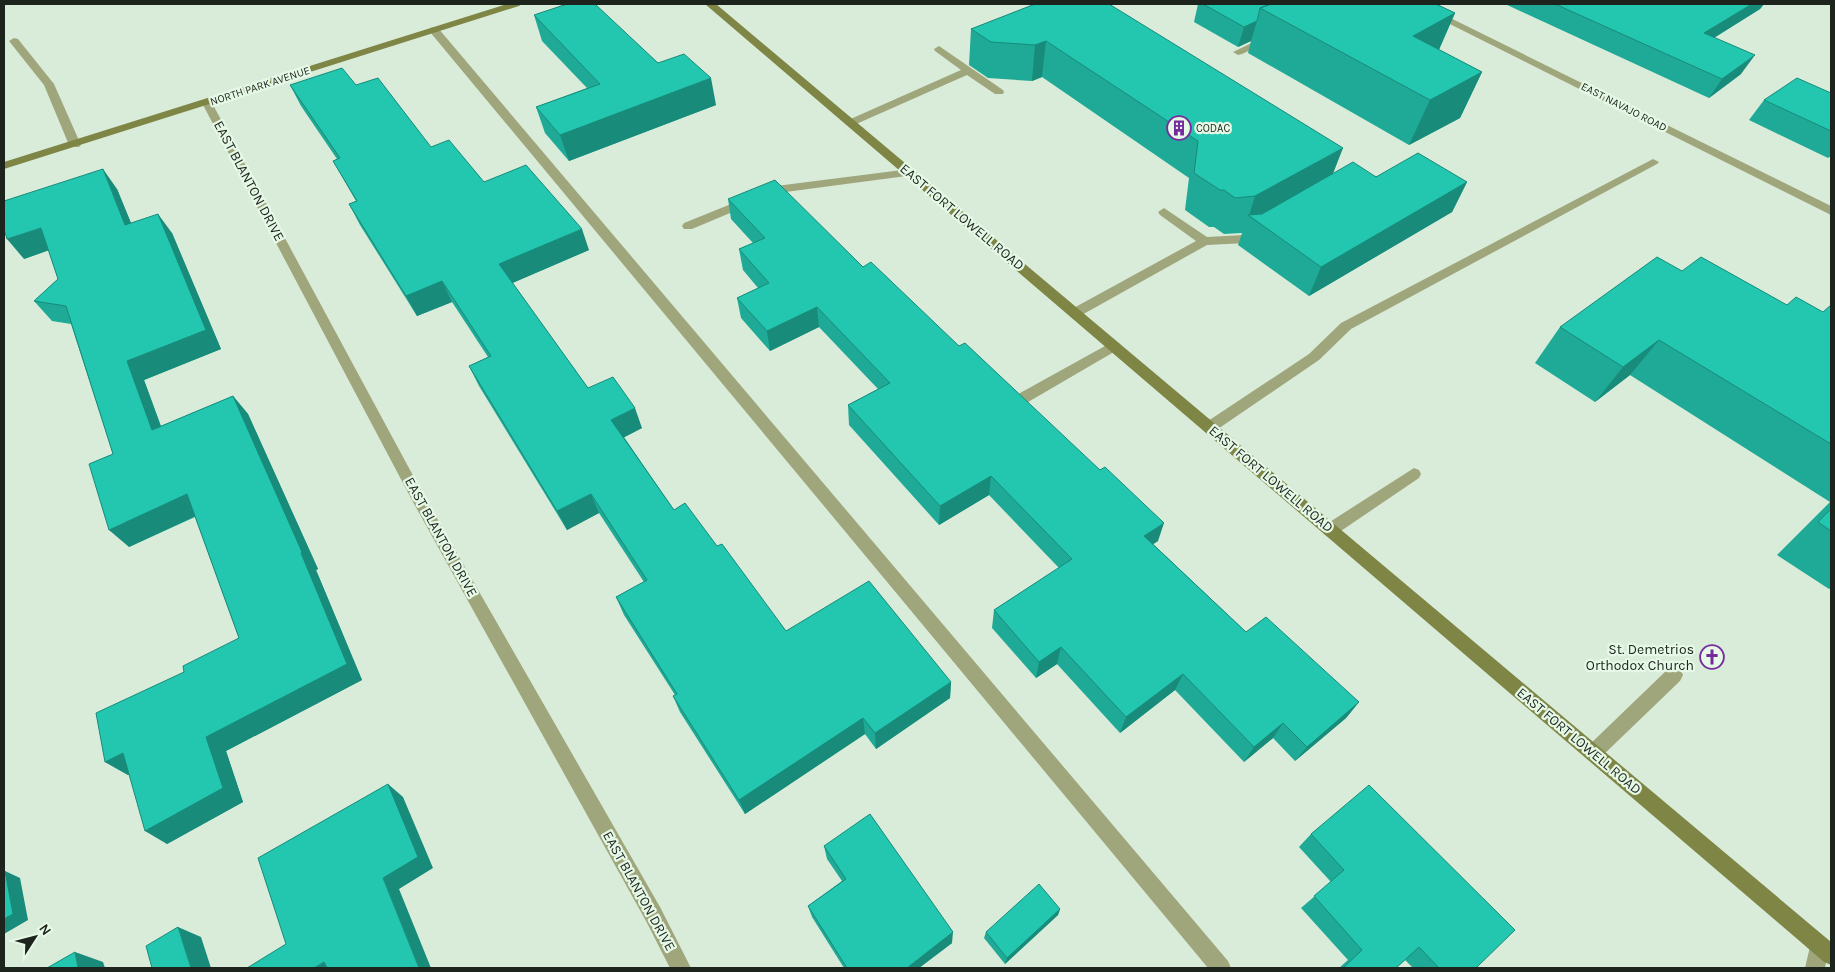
<svg xmlns="http://www.w3.org/2000/svg" width="1835" height="972" viewBox="0 0 1835 972" font-family="Karla,sans-serif">
<style>
.lines{fill:none;stroke-linecap:round;stroke-linejoin:round}
.lane{fill:#a0a67c;fill-rule:evenodd}
.street{fill:#a0a67c;fill-rule:evenodd}
.secondary{fill:#7f8645;fill-rule:evenodd}
.wall{fill:#1eaa96}
.shaded-wall{fill:#188b7a}
.building{fill:#23c6af;stroke:#188b7a}
.labels{text-anchor:middle;dominant-baseline:central;stroke-width:4.5;stroke-linejoin:round;paint-order:stroke}
.far-street-label{font-size:11px;fill:#1d241e;stroke:#e6f9e7}
.far-poi-label{font-size:11px;fill:#1d241e;stroke:#e6f9e7;text-anchor:start}
.street-label{font-size:14px;fill:#1d241e;stroke:#e6f9e7}
.poi-label{font-size:14px;fill:#1d241e;stroke:#e6f9e7;text-anchor:end}
</style>
<rect width="100%" height="100%" fill="#d9ecda"/>
<g class="lines">
<path class="lane" d="M 434,27 L 438,28 L 1228,961 L 1231,968 L 1208,968 L 430,32 L 430,28 Z
M 1268,35 L 1272,36 L 1272,40 L 1242,54 L 1238,55 L 1233,52 Z
M 14,38 L 18,39 L 54,84 L 81,145 L 79,147 L 71,147 L 69,145 L 44,85 L 9,41 Z
M 939,46 L 1003,90 L 1004,92 L 1003,94 L 995,94 L 967,75 L 854,125 L 846,125 L 845,123 L 846,121 L 961,70 L 935,51 L 934,49 Z
M 1653,159 L 1659,162 L 1657,164 L 1351,329 L 1319,360 L 1215,431 L 1210,432 L 1205,431 L 1203,427 L 1205,423 L 1309,354 L 1341,323 Z
M 910,169 L 914,171 L 916,173 L 914,175 L 778,193 L 692,229 L 684,229 L 682,226 L 684,223 L 776,186 Z
M 1164,208 L 1207,237 L 1244,235 L 1259,228 L 1265,232 L 1247,243 L 1207,245 L 1080,316 L 1070,316 L 1068,313 L 1070,310 L 1196,241 L 1160,215 L 1158,212 Z
M 1114,341 L 1119,343 L 1121,346 L 1119,349 L 1023,405 L 1018,406 L 1013,405 L 1011,401 L 1013,397 Z
M 1414,468 L 1419,470 L 1421,474 L 1419,478 L 1335,535 L 1330,536 L 1325,535 L 1322,530 L 1325,525 Z
M 1674,667 L 1680,669 L 1683,675 L 1680,681 L 1599,759 L 1593,762 L 1587,759 L 1584,753 L 1587,747 L 1668,669 Z
M 1819,935 L 1826,938 L 1829,945 L 1825,968 L 1805,968 L 1812,938 Z"/>
<path class="street" d="M 1410,4 L 1422,4 L 1831,206 L 1831,215 Z
M 207,100 L 212,103 L 423,494 L 660,907 L 691,968 L 670,968 L 646,921 L 413,502 L 202,103 Z"/>
<path class="secondary" d="M 507,4 L 521,4 L 519,6 L 4,169 L 4,162 Z
M 705,4 L 716,4 L 1831,942 L 1831,965 L 1824,962 Z"/>
</g>
<path class="wall" d="M 1035,4 L 1333,173 L 1467,182 L 1452,212 L 1309,296 L 1238,245 L 1242,233 L 1224,234 L 1214,227 L 1209,227 L 1185,210 L 1189,178 L 1042,77 L 1032,81 L 988,78 L 969,65 L 971,29 Z
M 1198,4 L 1436,4 L 1455,13 L 1439,50 L 1482,72 L 1460,118 L 1409,145 L 1248,53 L 1251,41 L 1238,47 L 1194,22 Z
M 1505,4 L 1764,4 L 1760,9 L 1714,38 L 1741,74 L 1709,98 Z
M 534,15 L 658,63 L 716,105 L 569,161 L 545,133 L 536,107 L 587,88 L 542,41 Z
M 290,85 L 356,85 L 431,147 L 589,250 L 512,283 L 588,388 L 642,428 L 624,437 L 674,510 L 717,546 L 786,631 L 951,682 L 950,698 L 876,749 L 865,734 L 745,814 L 680,712 L 673,696 L 675,695 L 624,615 L 616,597 L 644,582 L 599,513 L 567,530 L 479,386 L 469,366 L 488,357 L 452,302 L 417,316 L 360,225 L 349,204 L 356,201 L 333,161 L 337,159 L 301,106 Z
M 1831,93 L 1831,156 L 1828,158 L 1749,120 L 1764,100 Z
M 117,189 L 131,223 L 172,233 L 221,349 L 144,380 L 161,426 L 233,396 L 248,414 L 318,569 L 316,570 L 362,680 L 226,751 L 243,802 L 167,844 L 129,775 L 128,775 L 105,762 L 184,672 L 239,638 L 195,517 L 129,547 L 113,454 L 71,324 L 52,321 L 34,301 L 58,279 L 49,250 L 24,259 Z
M 728,199 L 863,267 L 1158,541 L 1153,544 L 1246,632 L 1359,702 L 1346,718 L 1295,761 L 1273,738 L 1244,762 L 1175,690 L 1120,733 L 1057,664 L 1036,678 L 992,628 L 994,610 L 1059,568 L 989,495 L 939,525 L 849,425 L 848,405 L 878,389 L 819,327 L 770,351 L 741,318 L 737,298 L 758,288 L 743,270 L 739,249 L 753,243 L 731,219 Z
M 1682,271 L 1787,305 L 1823,312 L 1831,305 L 1831,588 L 1829,589 L 1777,555 L 1830,502 L 1630,375 L 1595,402 L 1535,363 L 1560,327 Z
M 1311,834 L 1476,968 L 1413,968 L 1405,960 L 1396,968 L 1339,968 L 1348,960 L 1301,908 L 1331,882 L 1299,847 Z
M 824,846 L 952,943 L 919,968 L 844,968 L 812,917 L 808,906 L 842,881 L 827,859 Z
M 1060,909 L 1058,915 L 1005,964 L 984,938 L 986,932 Z"/>
<path class="shaded-wall" d="M 1752,4 L 1764,4 L 1760,9 L 1691,52 L 1704,33 Z
M 1455,13 L 1435,58 L 1413,36 Z
M 1257,21 L 1251,41 L 1238,47 L 1244,27 Z
M 1046,41 L 1042,77 L 1032,81 L 1035,45 Z
M 1755,55 L 1741,74 L 1709,98 L 1722,79 Z
M 1482,72 L 1460,118 L 1409,145 L 1430,100 Z
M 711,78 L 716,105 L 569,161 L 560,135 Z
M 1343,148 L 1329,184 L 1260,224 L 1249,216 L 1255,196 Z
M 103,169 L 117,189 L 140,245 L 125,225 Z
M 1467,182 L 1452,212 L 1309,296 L 1321,267 Z
M 158,214 L 172,233 L 221,349 L 144,380 L 169,449 L 152,430 L 127,361 Z
M 41,228 L 58,247 L 24,259 L 7,239 Z
M 582,229 L 589,250 L 508,285 L 499,264 Z
M 442,281 L 452,302 L 417,316 L 406,296 Z
M 817,307 L 819,327 L 770,351 L 767,331 Z
M 1659,340 L 1630,375 L 1595,402 L 1623,367 Z
M 233,396 L 248,414 L 318,569 L 316,570 L 362,680 L 226,751 L 243,802 L 167,844 L 145,831 L 206,737 L 347,664 Z
M 635,408 L 642,428 L 619,440 L 611,420 Z
M 991,476 L 989,495 L 939,525 L 940,506 Z
M 187,494 L 204,512 L 129,547 L 109,530 Z
M 591,494 L 599,513 L 567,530 L 557,511 Z
M 1164,523 L 1158,541 L 1138,554 L 1144,536 Z
M 1061,647 L 1057,664 L 1036,678 L 1039,662 Z
M 1183,674 L 1175,690 L 1120,733 L 1126,717 Z
M 951,682 L 950,698 L 876,749 L 875,733 Z
M 1359,702 L 1346,718 L 1295,761 L 1307,747 Z
M 863,718 L 865,734 L 745,814 L 739,800 Z
M 1283,723 L 1273,738 L 1244,762 L 1254,747 Z
M 123,753 L 146,767 L 128,775 L 105,762 Z
M 388,784 L 403,797 L 433,868 L 399,889 L 431,968 L 419,968 L 383,878 Z
M 5,871 L 20,878 L 28,920 L 4,934 Z
M 1060,909 L 1058,915 L 1005,964 L 1007,958 Z
M 178,927 L 201,937 L 211,968 L 191,968 Z
M 953,932 L 952,943 L 919,968 L 907,968 Z
M 75,952 L 103,962 L 105,968 L 78,968 Z
M 324,962 L 338,968 L 314,968 Z"/>
<path class="building" d="M 567,4 L 595,4 L 658,63 L 684,54 L 711,78 L 560,135 L 536,107 L 600,84 L 534,15 Z
M 1035,4 L 1109,4 L 1343,148 L 1255,196 L 1235,198 L 1224,190 L 1220,190 L 1194,173 L 1198,141 L 1046,41 L 1035,45 L 991,42 L 971,29 Z
M 1203,4 L 1271,4 L 1260,8 L 1257,21 L 1244,27 Z
M 1271,4 L 1436,4 L 1455,13 L 1413,36 L 1482,72 L 1430,100 L 1260,8 Z
M 1555,4 L 1752,4 L 1704,33 L 1755,55 L 1722,79 Z
M 342,68 L 356,85 L 378,78 L 431,147 L 449,140 L 484,182 L 526,165 L 582,229 L 499,264 L 588,388 L 613,377 L 635,408 L 611,420 L 674,510 L 685,503 L 717,546 L 722,544 L 786,631 L 869,581 L 951,682 L 875,733 L 863,718 L 739,800 L 673,696 L 677,694 L 616,597 L 647,580 L 591,494 L 557,511 L 469,366 L 491,356 L 442,281 L 406,296 L 349,204 L 357,201 L 333,161 L 340,158 L 290,85 Z
M 1797,78 L 1831,93 L 1831,131 L 1764,100 Z
M 1418,153 L 1467,182 L 1321,267 L 1248,215 L 1262,214 L 1353,162 L 1376,177 Z
M 103,169 L 125,225 L 158,214 L 206,330 L 127,361 L 152,430 L 233,396 L 302,552 L 301,553 L 347,664 L 206,737 L 223,788 L 145,831 L 123,753 L 105,762 L 96,713 L 184,672 L 183,666 L 239,638 L 187,494 L 109,530 L 89,464 L 113,454 L 66,306 L 34,301 L 58,279 L 41,228 L 7,239 L 4,229 L 4,201 Z
M 775,180 L 863,267 L 871,262 L 959,346 L 965,343 L 1100,470 L 1105,467 L 1164,523 L 1144,536 L 1246,632 L 1266,617 L 1359,702 L 1307,747 L 1283,723 L 1254,747 L 1183,674 L 1126,717 L 1061,647 L 1039,662 L 994,610 L 1072,559 L 991,476 L 940,506 L 848,405 L 890,383 L 817,307 L 767,331 L 737,298 L 769,283 L 739,249 L 765,238 L 728,199 Z
M 1657,257 L 1682,271 L 1701,257 L 1787,305 L 1796,297 L 1823,312 L 1831,305 L 1831,444 L 1659,340 L 1623,367 L 1560,327 Z
M 1831,509 L 1831,531 L 1818,522 Z
M 388,784 L 418,857 L 383,878 L 419,968 L 327,968 L 324,962 L 314,968 L 247,968 L 286,944 L 258,858 Z
M 1369,785 L 1515,930 L 1476,968 L 1439,968 L 1419,947 L 1396,968 L 1343,968 L 1362,950 L 1314,896 L 1344,870 L 1311,834 Z
M 870,814 L 953,932 L 907,968 L 847,968 L 808,906 L 846,879 L 824,846 Z
M 5,871 L 13,914 L 4,919 L 4,872 Z
M 1039,884 L 1060,909 L 1007,958 L 986,932 Z
M 178,927 L 191,968 L 152,968 L 146,946 Z
M 75,952 L 78,968 L 47,968 Z"/>
<defs>
<g id="building-ring" transform="scale(1.25)"><circle r="9.5" fill="#e6f9e7" stroke="#772c9e" stroke-width="1.5"/><path d="M-4-6H4V6H1V3H-1V6H-4ZM-2.5-4.3h1.7v1.8h-1.7ZM.8-4.3h1.7v1.8H.8ZM-2.5-1h1.7V.8h-1.7ZM.8-1h1.7V.8H.8Z" fill="#772c9e"/></g>
<g id="church-ring" transform="scale(1.25)"><circle r="9.5" fill="#e6f9e7" stroke="#772c9e" stroke-width="1.5"/><path d="M-1.2-6h2.4v3.5h3.3v2.4h-3.3V6h-2.4V-.1h-3.3v-2.4h3.3Z" fill="#772c9e"/></g>
</defs>
<g fill-rule="evenodd">
<use href="#building-ring" x="1179" y="128"/>
<use href="#church-ring" x="1712" y="657"/>
</g>
<g class="labels">
<g class="far-street-label">
<text transform="translate(260 86) rotate(-18)">NORTH PARK AVENUE</text>
<text transform="translate(1624 107) rotate(27)">EAST NAVAJO ROAD</text>
</g>
<g class="far-poi-label">
<text x="1196" y="128">CODAC</text>
</g>
<g class="street-label">
<text transform="translate(249 181) rotate(62)">EAST BLANTON DRIVE</text>
<text transform="translate(962 217) rotate(40)">EAST FORT LOWELL ROAD</text>
<text transform="translate(1271 479) rotate(40)">EAST FORT LOWELL ROAD</text>
<text transform="translate(441 537) rotate(61)">EAST BLANTON DRIVE</text>
<text transform="translate(1579 741) rotate(40)">EAST FORT LOWELL ROAD</text>
<text transform="translate(639 891) rotate(61)">EAST BLANTON DRIVE</text>
</g>
<g class="poi-label">
<text x="1694" y="649">St. Demetrios<tspan x="1694" dy="16">Orthodox Church</tspan></text>
</g>
</g>
<rect width="1835" height="972" fill="none" stroke="#1d241e" stroke-width="10"/>
<g transform="translate(35 937) rotate(54)" stroke="#e6f9e7" stroke-width="4" paint-order="stroke">
<path d="M0-4L9 19L0 12L-9 19Z" fill="#1d241e"/>
<text y="-8" font-size="14" font-weight="bold" text-anchor="middle" fill="#1d241e">N</text>
</g>
</svg>
